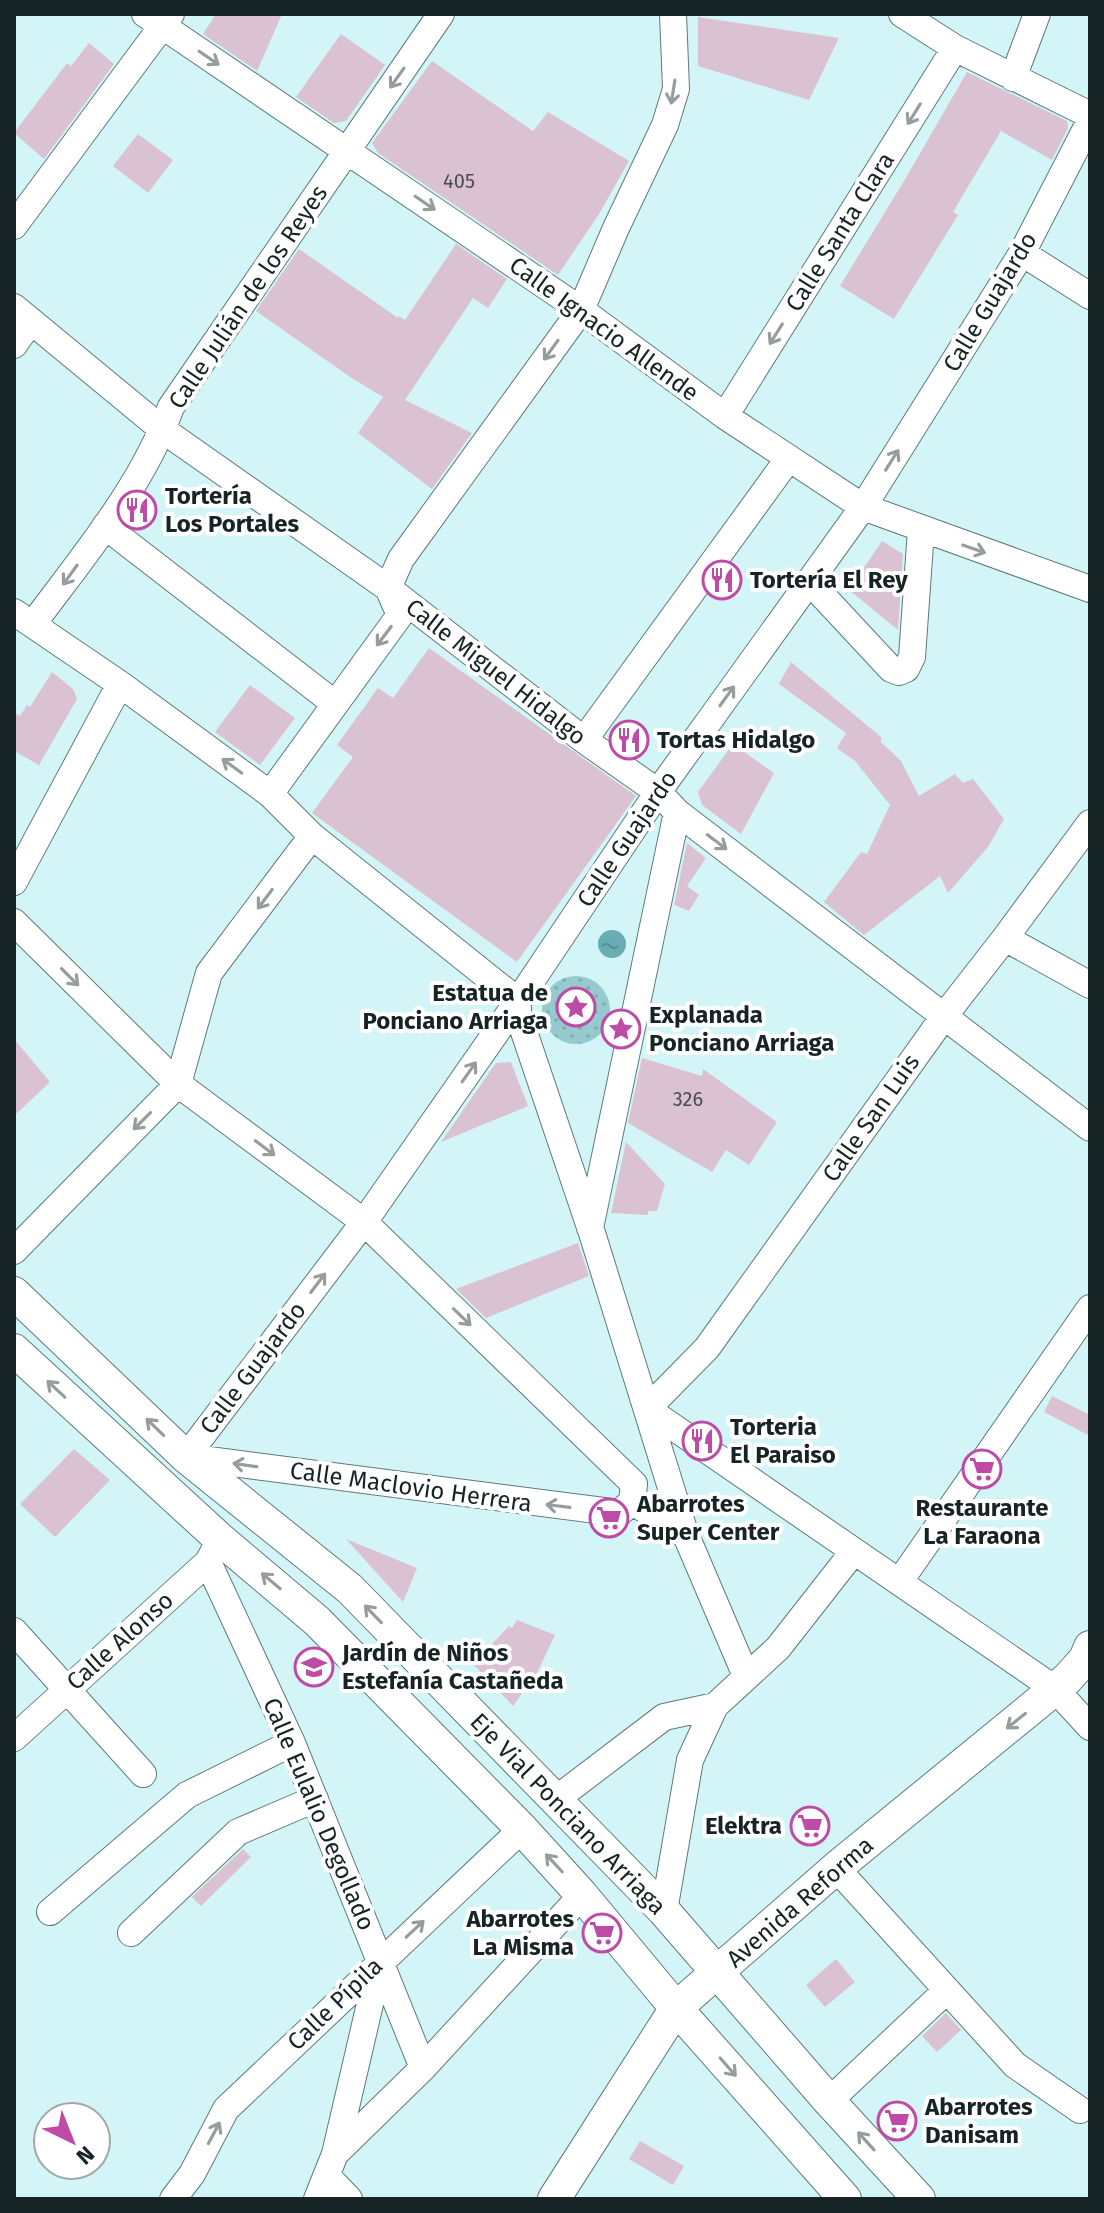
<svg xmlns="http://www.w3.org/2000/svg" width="1104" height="2213" viewBox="0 0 1104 2213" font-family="'Fira Sans',sans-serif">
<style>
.grass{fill:url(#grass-dots)}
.water{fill:url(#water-ripples)}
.building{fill:#dac2d2}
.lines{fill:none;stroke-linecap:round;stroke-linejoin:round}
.minor-casing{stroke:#5d7a7c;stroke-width:28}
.major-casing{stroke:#5d7a7c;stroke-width:34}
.minor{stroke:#fff;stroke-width:26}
.major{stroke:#fff;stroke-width:32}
.oneway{stroke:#979c9d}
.labels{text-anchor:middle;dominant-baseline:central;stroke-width:8;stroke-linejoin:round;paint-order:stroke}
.number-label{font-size:20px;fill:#484c50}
.street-label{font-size:24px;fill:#172425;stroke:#fff}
.poi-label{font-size:24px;font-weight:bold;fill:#172425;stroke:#fff;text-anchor:start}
</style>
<defs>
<pattern id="grass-dots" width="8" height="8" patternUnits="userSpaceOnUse" patternTransform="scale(2)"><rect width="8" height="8" fill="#95cace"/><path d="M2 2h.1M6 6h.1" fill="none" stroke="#80adb1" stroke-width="1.8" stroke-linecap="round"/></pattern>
<pattern id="water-ripples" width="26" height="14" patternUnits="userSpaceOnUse" patternTransform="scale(2)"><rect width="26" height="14" fill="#67adb3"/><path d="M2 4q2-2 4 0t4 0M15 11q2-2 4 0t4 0" fill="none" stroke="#548d91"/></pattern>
</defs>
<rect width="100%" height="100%" fill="#d4f5f7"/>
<path class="grass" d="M542 1010a34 34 0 1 1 68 0a34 34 0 1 1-68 0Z"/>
<path class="water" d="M598 944a14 14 0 1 1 28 0a14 14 0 1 1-28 0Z"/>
<path class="building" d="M 216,14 L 282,14 L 257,71 L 203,34 Z
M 698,17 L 839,38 L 809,100 L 698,66 Z
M 341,34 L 385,65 L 346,121 L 334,123 L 296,97 Z
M 89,43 L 114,64 L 44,159 L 14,133 L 67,63 L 71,66 Z
M 432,61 L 533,131 L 548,112 L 629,161 L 599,214 L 558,275 L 378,153 L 372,143 Z
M 967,72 L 1067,121 L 1068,128 L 1052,160 L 1001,131 L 953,212 L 958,215 L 894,319 L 840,286 L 907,176 Z
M 138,134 L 173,160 L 148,193 L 113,166 Z
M 456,244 L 507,279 L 488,308 L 473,298 L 405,400 L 472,433 L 432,489 L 358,433 L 383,397 L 353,379 L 256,311 L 299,249 L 398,318 L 399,316 L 405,320 Z
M 882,541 L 903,554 L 898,630 L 849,590 Z
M 429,648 L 636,796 L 517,962 L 312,813 L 353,757 L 337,745 L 378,688 L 393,698 Z
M 791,662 L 881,737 L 881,742 L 901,761 L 919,796 L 955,774 L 963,783 L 973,779 L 1004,819 L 988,847 L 948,893 L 940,876 L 864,935 L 824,902 L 861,852 L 867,854 L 890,805 L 855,761 L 837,748 L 846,733 L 779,684 Z
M 52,672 L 73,689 L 77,699 L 39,765 L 14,751 L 14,713 L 20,716 L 27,705 L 30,707 Z
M 250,685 L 295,718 L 260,765 L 215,732 Z
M 733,744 L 774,773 L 741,834 L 702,805 L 698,792 Z
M 687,843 L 706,858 L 687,886 L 699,895 L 689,911 L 674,905 Z
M 14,1039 L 50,1082 L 14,1116 Z
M 642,1058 L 702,1076 L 703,1069 L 777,1122 L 749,1165 L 726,1150 L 712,1172 L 628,1123 Z
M 511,1062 L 528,1106 L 441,1142 L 496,1063 Z
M 626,1142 L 665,1184 L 657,1211 L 648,1211 L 648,1215 L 611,1213 Z
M 578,1243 L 589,1276 L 486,1318 L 456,1289 Z
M 1052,1396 L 1090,1415 L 1090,1436 L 1044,1412 Z
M 74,1449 L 110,1480 L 55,1537 L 20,1504 Z
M 346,1539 L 417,1568 L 403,1602 Z
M 517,1620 L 555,1635 L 538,1671 L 513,1706 L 473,1664 L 509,1626 L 512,1628 Z
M 243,1849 L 251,1857 L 201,1906 L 192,1897 Z
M 836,1959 L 855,1982 L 825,2007 L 806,1985 Z
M 946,2013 L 961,2030 L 937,2052 L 922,2036 Z
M 640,2141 L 684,2166 L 673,2185 L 629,2159 Z"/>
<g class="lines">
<g class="minor-casing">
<path id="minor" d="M 145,14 L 581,310 L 725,416 L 863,507 L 1090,589
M 902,14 L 955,48 L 1090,115
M 1013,78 L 1037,14
M 14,226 L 171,14
M 1022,253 L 1090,296
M 14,307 L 163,430 L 388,588 L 584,740 L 658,792 L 677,812 L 1090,1128
M 14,345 L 31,321
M 725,416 L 955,48
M 105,526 L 334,703
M 810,582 L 891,669 L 899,672 L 906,669 L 912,657 L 921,530
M 14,612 L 120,684 L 270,794 L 312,836 L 518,1001 L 518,1014 L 592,1233 L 685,1533 L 746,1676
M 33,624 C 84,555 142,487 171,407 L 441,14
M 584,740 L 789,458
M 270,794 L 400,615 L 388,588 L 401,559 L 581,310 L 616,228 L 665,125 L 676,89 L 673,14
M 1090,823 L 1005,938 L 945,1015 L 707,1348 L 647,1409 L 1055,1689 L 1090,1727
M 14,882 L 120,684
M 14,922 L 178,1084 L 364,1222 L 634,1484 L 632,1502
M 1005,938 L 1090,985
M 590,1228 L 677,812
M 14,1251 L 178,1084 L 209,973 L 312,836
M 632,1502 L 619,1513 L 186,1457 L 364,1222 L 518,1001 L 658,792 L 863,507 L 1022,253 L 1090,121
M 632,1502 L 685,1533
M 208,1562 L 292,1743 L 423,2068
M 900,1581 L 1090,1308
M 14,1631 L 143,1774
M 14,1738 L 208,1562 L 215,1549
M 555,1800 L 664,1717 L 715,1706
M 836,1868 L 1015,2065 L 1080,2110
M 664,1911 L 690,1760 L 715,1706 L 778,1648 L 854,1551
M 50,1912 L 187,1795 L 292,1743
M 131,1933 L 238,1832 L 315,1799
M 829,2101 L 947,1990
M 335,2154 L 423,2068 L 582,1895
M 328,2177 L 349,2199
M 173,2199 L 192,2174 L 226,2109 L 522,1829
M 317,2199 L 335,2154 L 380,1961"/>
</g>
<g class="major-casing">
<path id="major" d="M 14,1293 L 186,1457 L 350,1589 L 664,1911 L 829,2101 L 919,2199
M 14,1350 L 220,1539 L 317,1621 L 522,1829 L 582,1895 L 676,2008 L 845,2199
M 554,2199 L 676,2008 L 836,1868 L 1067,1679 L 1085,1659 L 1090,1647"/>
</g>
<use href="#minor" class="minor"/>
<use href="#major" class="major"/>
</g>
<defs><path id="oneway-shaft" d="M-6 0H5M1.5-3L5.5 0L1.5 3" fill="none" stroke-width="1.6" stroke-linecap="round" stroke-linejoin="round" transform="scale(2)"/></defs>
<g class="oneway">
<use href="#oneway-shaft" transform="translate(209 58) rotate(34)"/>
<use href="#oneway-shaft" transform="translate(397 78) rotate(125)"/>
<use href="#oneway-shaft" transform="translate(673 92) rotate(99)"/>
<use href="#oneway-shaft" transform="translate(914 114) rotate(122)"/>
<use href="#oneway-shaft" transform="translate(425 203) rotate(34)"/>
<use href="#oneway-shaft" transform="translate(776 334) rotate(122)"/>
<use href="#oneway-shaft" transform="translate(551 350) rotate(126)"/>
<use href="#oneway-shaft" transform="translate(892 460) rotate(-58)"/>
<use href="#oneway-shaft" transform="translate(974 549) rotate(19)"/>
<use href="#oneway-shaft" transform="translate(70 575) rotate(126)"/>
<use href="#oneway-shaft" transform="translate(384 636) rotate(127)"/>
<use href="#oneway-shaft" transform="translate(727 696) rotate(-54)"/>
<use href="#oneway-shaft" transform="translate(232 766) rotate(-144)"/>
<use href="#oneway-shaft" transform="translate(717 842) rotate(37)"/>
<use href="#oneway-shaft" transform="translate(265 899) rotate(127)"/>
<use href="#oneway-shaft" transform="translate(70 977) rotate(45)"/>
<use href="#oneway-shaft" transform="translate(469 1072) rotate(-55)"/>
<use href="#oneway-shaft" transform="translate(142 1121) rotate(135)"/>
<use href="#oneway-shaft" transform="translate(265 1148) rotate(37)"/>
<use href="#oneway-shaft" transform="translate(318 1283) rotate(-53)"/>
<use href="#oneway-shaft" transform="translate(462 1317) rotate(44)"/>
<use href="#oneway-shaft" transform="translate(56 1389) rotate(-137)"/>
<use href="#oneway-shaft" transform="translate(155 1427) rotate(-136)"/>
<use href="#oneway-shaft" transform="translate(245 1465) rotate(-172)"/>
<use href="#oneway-shaft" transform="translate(558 1506) rotate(-173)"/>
<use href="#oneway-shaft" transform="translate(271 1581) rotate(-140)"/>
<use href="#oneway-shaft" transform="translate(373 1614) rotate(-134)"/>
<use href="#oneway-shaft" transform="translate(1016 1721) rotate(141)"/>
<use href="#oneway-shaft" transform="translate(554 1863) rotate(-133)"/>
<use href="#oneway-shaft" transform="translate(415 1929) rotate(-43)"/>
<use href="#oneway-shaft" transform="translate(728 2067) rotate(49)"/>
<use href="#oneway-shaft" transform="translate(214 2133) rotate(-62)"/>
<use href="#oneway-shaft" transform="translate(866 2141) rotate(-132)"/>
</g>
<defs>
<g id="restaurant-ring" transform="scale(2)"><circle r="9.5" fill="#fff" stroke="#be4ba5" stroke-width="1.5"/><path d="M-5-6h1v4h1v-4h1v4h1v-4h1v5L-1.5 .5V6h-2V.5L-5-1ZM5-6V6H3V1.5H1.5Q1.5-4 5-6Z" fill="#be4ba5"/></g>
<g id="sight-ring" transform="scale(2)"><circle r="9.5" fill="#fff" stroke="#be4ba5" stroke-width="1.5"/><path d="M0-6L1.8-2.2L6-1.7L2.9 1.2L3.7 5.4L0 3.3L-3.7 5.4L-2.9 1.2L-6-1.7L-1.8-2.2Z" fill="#be4ba5"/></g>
<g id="supermarket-ring" transform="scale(2)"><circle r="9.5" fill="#fff" stroke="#be4ba5" stroke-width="1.5"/><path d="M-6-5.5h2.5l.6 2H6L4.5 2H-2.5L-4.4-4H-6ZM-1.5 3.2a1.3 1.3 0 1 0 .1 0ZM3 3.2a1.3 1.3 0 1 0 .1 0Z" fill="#be4ba5"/></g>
<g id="school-ring" transform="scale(2)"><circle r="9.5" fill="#fff" stroke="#be4ba5" stroke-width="1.5"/><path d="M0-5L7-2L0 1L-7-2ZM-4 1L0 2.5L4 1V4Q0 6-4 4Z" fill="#be4ba5"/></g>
</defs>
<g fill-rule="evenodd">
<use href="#restaurant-ring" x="137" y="510"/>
<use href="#restaurant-ring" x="722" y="580"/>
<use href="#restaurant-ring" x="629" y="740"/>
<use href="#sight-ring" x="576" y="1007"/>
<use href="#sight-ring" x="621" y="1029"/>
<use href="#restaurant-ring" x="702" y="1441"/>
<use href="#supermarket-ring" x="982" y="1469"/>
<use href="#supermarket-ring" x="609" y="1518"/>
<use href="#school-ring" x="314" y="1667"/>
<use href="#supermarket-ring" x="810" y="1826"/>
<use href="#supermarket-ring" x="602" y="1933"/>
<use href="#supermarket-ring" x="897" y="2121"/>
</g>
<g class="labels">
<g class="number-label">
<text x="459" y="181">405</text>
<text x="688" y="1099">326</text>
</g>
<g class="street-label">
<text transform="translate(840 232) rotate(-58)">Calle Santa Clara</text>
<text transform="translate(248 297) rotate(-56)">Calle Julián de los Reyes</text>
<text transform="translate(990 302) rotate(-59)">Calle Guajardo</text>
<text transform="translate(604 329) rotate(36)">Calle Ignacio Allende</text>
<text transform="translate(496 672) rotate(38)">Calle Miguel Hidalgo</text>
<text transform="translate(627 839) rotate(-56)">Calle Guajardo</text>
<text transform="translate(871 1118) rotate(-55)">Calle San Luis</text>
<text transform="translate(253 1368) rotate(-53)">Calle Guajardo</text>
<text transform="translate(411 1487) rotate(8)">Calle Maclovio Herrera</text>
<text transform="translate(120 1641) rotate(-42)">Calle Alonso</text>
<text transform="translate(319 1814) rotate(67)">Calle Eulalio Degollado</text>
<text transform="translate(568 1814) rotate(46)">Eje Vial Ponciano Arriaga</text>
<text transform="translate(800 1902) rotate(-41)">Avenida Reforma</text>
<text transform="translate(335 2004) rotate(-44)">Calle Pípila</text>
</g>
<g class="poi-label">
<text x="165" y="496">Tortería<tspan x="165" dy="28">Los Portales</tspan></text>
<text x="750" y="580">Tortería El Rey</text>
<text x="657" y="740">Tortas Hidalgo</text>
<text x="548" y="993" text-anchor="end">Estatua de<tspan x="548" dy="28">Ponciano Arriaga</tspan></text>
<text x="649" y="1015">Explanada<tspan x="649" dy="28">Ponciano Arriaga</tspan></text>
<text x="730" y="1427">Torteria<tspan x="730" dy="28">El Paraiso</tspan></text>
<text x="637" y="1504">Abarrotes<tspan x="637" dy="28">Super Center</tspan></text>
<text x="982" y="1508" text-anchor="middle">Restaurante<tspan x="982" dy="28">La Faraona</tspan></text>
<text x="342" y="1653">Jardín de Niños<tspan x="342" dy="28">Estefanía Castañeda</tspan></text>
<text x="782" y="1826" text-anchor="end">Elektra</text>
<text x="574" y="1919" text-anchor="end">Abarrotes<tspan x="574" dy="28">La Misma</tspan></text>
<text x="925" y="2107">Abarrotes<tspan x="925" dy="28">Danisam</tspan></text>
</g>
</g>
<rect width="1104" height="2213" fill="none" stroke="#172425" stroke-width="32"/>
<g transform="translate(72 2141) rotate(137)"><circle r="38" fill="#ffffff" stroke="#a2a7a8" stroke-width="2"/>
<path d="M0-6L14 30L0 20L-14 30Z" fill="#be4ba5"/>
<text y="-12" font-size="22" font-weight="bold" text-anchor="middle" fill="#172425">N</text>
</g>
</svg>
